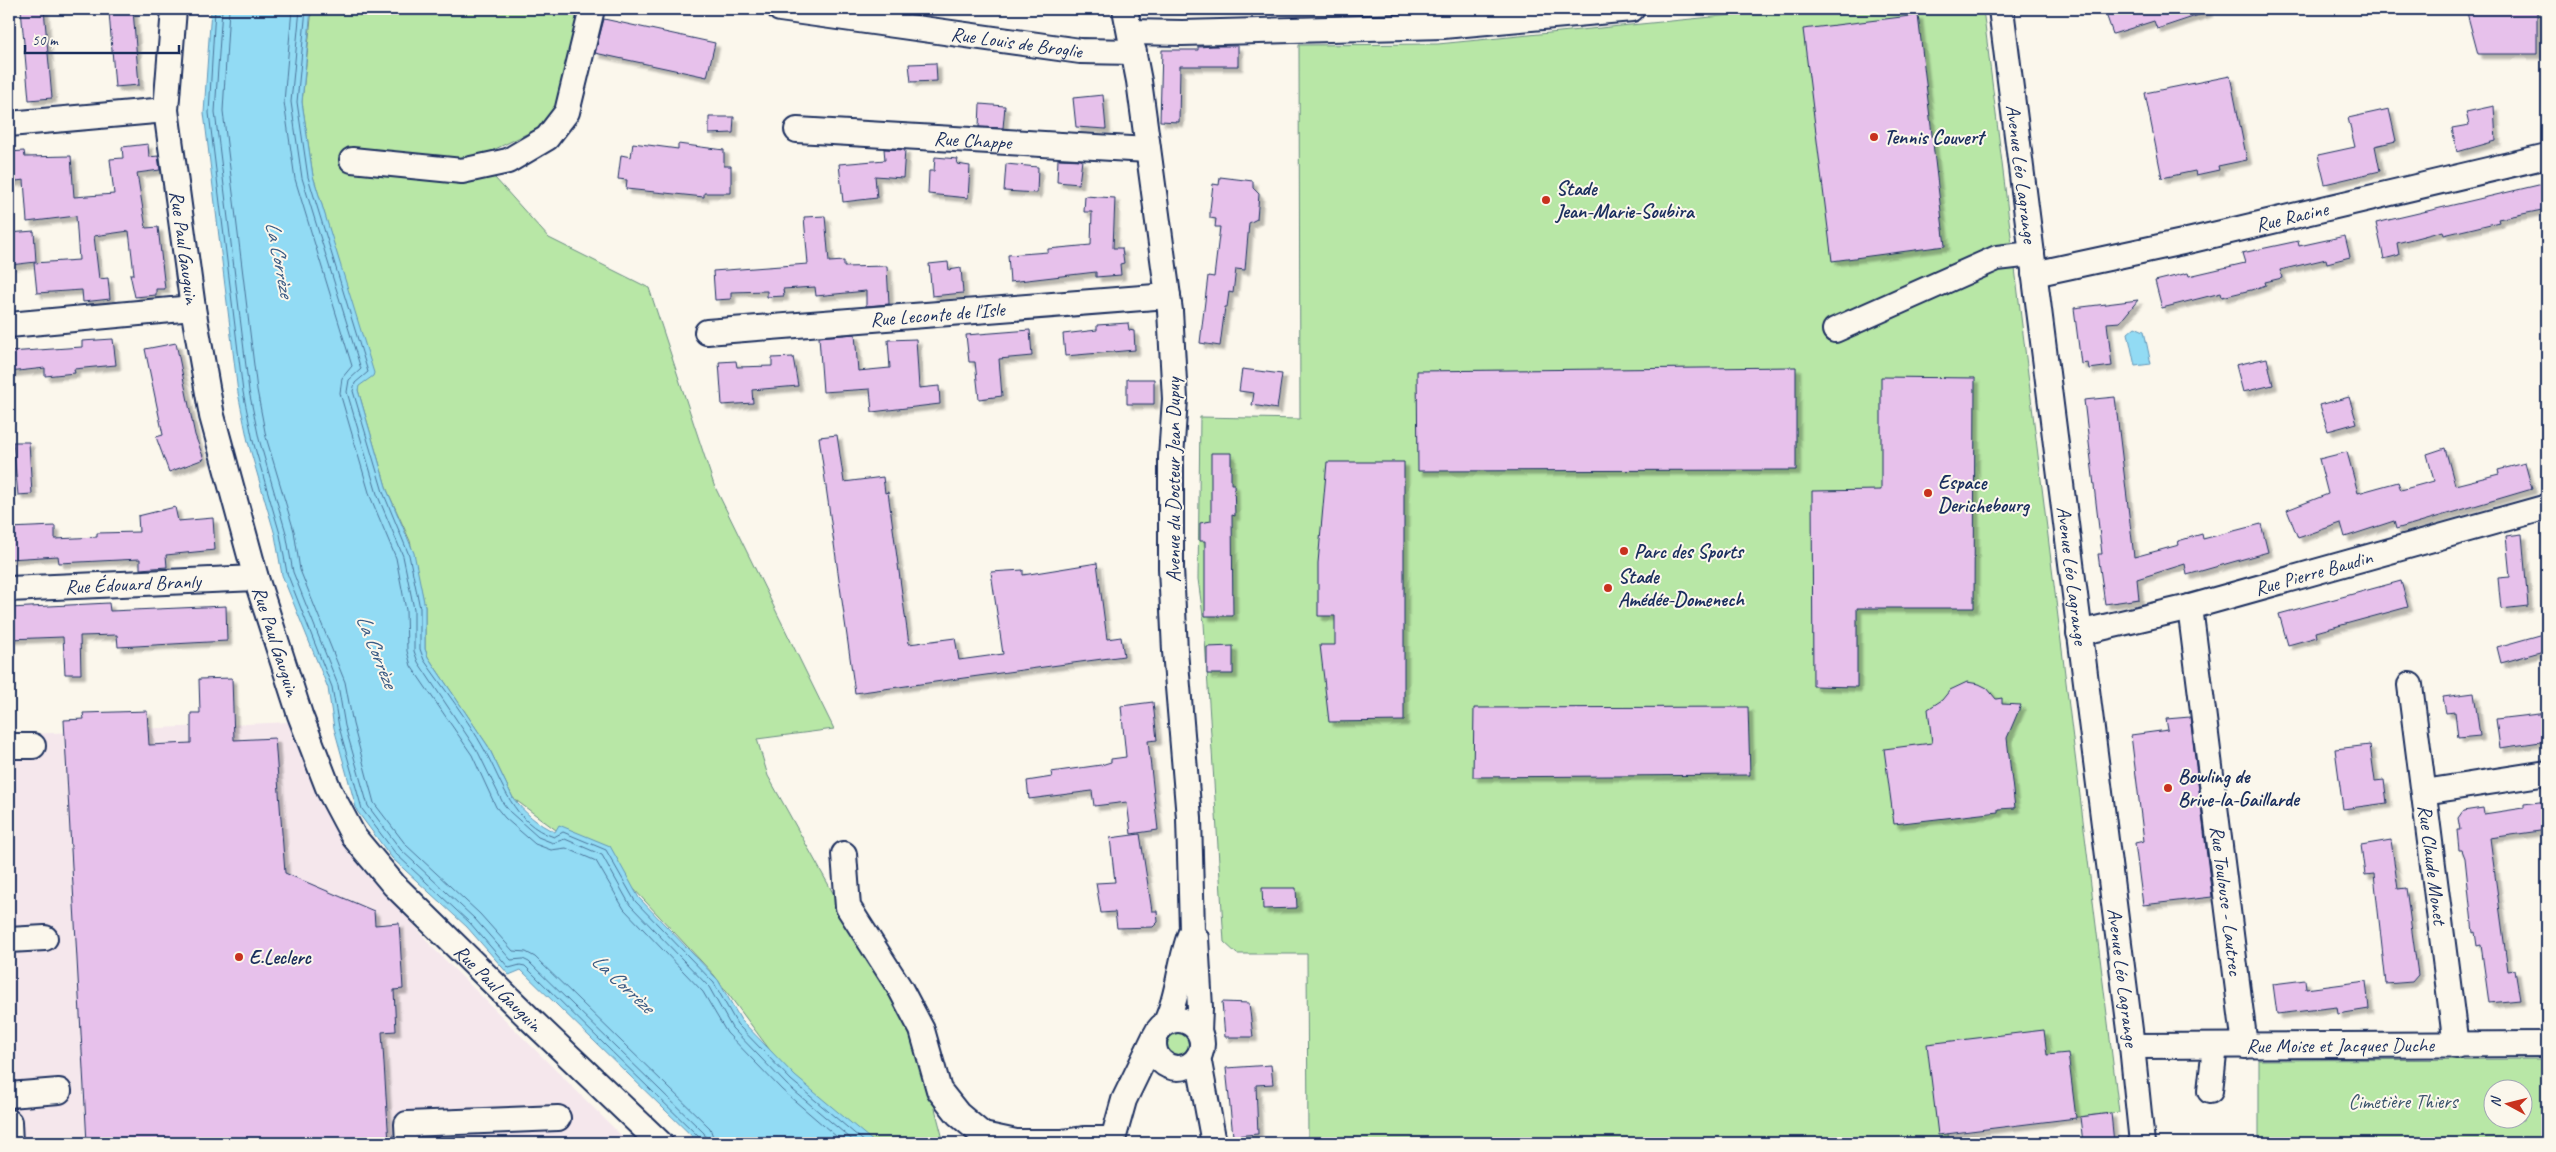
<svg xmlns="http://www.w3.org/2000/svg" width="2556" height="1152" viewBox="0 0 2556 1152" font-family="Caveat,sans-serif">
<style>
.built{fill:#f5e7ec}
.green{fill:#b8e7a6;stroke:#6a8b82;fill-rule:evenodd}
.water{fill:#92dbf4;stroke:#6296b8}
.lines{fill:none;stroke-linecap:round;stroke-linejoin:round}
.shore{stroke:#4b749a;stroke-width:1}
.building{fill:#e7c1eb;stroke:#1b2f5e;filter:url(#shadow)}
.minor-casing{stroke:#1b2f5e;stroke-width:28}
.minor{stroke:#fbf7ec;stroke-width:24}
.poi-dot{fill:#c8321e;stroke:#fbf7ec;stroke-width:2}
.labels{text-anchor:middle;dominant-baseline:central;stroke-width:4;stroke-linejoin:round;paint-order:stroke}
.street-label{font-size:20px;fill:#1b2f5e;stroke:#fbf7ec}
.poi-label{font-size:20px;font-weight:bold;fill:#1b2f5e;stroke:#fbf7ec;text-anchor:start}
.park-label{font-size:20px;fill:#3a546c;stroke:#fbf7ec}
.water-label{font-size:21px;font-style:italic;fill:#395a84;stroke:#fbf7ec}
</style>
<defs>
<filter id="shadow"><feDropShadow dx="4.5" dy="4.5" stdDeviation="1" flood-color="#0004"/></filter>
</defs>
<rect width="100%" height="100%" fill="#fbf7ec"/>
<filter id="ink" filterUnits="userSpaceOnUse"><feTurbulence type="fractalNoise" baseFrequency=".02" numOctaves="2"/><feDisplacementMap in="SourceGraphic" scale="10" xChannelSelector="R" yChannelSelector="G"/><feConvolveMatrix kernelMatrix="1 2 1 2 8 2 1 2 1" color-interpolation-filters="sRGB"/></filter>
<g filter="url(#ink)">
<path class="built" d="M 290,722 L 325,811 L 432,947 L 629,1143 L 9,1143 L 9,735 Z"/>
<path class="green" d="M 312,9 L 579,9 L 565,102 L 553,121 L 477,158 L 549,238 L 649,288 L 714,485 L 834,729 L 757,739 L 768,776 L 847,918 L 911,1017 L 944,1143 L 839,1143 L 714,975 L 631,886 L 513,798 L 488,746 L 428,657 L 425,649 L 425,607 L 410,541 L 387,490 L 358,390 L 339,262 L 313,176 L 302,102 Z
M 1793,9 L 1983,9 L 2119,1112 L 1948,1133 L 1949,1143 L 1308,1143 L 1307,954 L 1237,954 L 1224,942 L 1204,623 L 1198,579 L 1200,417 L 1300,419 L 1299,45 L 1438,44 Z
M1163 1043a14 14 0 1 1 28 0a14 14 0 1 1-28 0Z
M 2547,1059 L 2547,1143 L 2259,1143 L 2259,1060 ZM 2494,1090 L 2524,1090 L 2524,1120 L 2494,1120 Z"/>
<path class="water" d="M 211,9 L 311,9 L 302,102 L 313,176 L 374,373 L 373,376 L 359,386 L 358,390 L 387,490 L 414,553 L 425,607 L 425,649 L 428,657 L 488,746 L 513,798 C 524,812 538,825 555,832 L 559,825 L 610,846 L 639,898 L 718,980 L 741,1020 L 795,1076 L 875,1143 L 699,1143 L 521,970 L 509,975 L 467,927 L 392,858 L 357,811 L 334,728 L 328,688 L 282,575 L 275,535 L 248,442 L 238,393 L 204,113 Z
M 2135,327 L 2144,331 L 2151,364 L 2135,366 L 2128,333 Z"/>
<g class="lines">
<path class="shore" d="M 215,9 L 209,113 L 243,392 L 253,441 L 280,534 L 287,573 L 332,687 L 339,727 L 362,809 L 396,854 L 470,923 L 509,968 L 520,965 L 525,966 C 583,1024 642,1081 700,1138 L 702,1143
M 222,9 L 215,112 L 249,391 L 259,439 L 286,533 L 293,572 L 338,685 L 345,726 L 368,806 L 401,850 L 475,919 L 511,960 L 523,959 L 529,962 L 704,1133 L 708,1143
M 229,9 L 223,111 L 257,390 L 266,437 L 294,531 L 300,570 L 345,682 L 353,724 L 374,803 L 406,845 L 480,914 L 513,951 L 526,952 L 535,957 L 710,1128 L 715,1143
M 292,9 L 284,102 L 295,179 L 352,366 L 342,378 L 340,393 L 370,496 L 396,558 L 406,610 L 407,651 L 411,666 L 472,755 L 496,807 L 505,818 L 535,844 L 551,850 L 566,848 L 596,861 L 624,909 L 703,992 L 727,1033 L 782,1090 L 844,1143
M 300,9 L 291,102 L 302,178 L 361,369 L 349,380 L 347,392 L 377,494 L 403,556 L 414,609 L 414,651 L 418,662 L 478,752 L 503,803 L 510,812 L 538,837 L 553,843 L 565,839 L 602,855 L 630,905 L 709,987 L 732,1028 L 787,1085 L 856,1143
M 306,9 L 297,102 L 308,177 L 368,372 L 355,383 L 353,391 L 383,492 L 409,555 L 420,608 L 420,649 L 424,660 C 444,689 467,718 484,749 C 503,783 512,823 554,837 L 563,832 L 606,850 L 635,901 L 714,983 L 737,1024 L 791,1080 L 866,1143"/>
</g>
<path class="building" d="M 21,9 L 44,9 L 52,98 L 29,100 Z
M 2124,9 L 2207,9 L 2208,12 L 2157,29 L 2154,21 L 2113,34 L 2106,14 Z
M 2466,9 L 2537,9 L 2537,54 L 2478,54 Z
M 133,10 L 139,85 L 115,87 L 109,12 Z
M 1918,15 L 1945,246 L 1832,261 L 1803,29 Z
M 604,19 L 715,43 L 707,77 L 595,53 Z
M 1213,46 L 1238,46 L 1238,66 L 1180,66 L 1179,122 L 1160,121 L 1162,50 L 1198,50 L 1198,47 Z
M 936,63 L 937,81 L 911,82 L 909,64 Z
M 2230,76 L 2247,160 L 2218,166 L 2219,170 L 2196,175 L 2195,171 L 2162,178 L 2145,93 Z
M 1103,95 L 1106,129 L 1076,127 L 1073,98 Z
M 980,104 L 1005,106 L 1003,128 L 979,127 Z
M 2494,106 L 2496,141 L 2457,152 L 2452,128 L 2469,125 L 2466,112 Z
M 2389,109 L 2396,141 L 2375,146 L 2380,171 L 2325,184 L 2318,155 L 2355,147 L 2348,118 Z
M 709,117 L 734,117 L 733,133 L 709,134 Z
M 633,143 L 678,149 L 678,144 L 724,150 L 724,166 L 731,166 L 731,193 L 704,193 L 704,197 L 626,189 L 627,180 L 618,179 L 621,155 L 631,157 Z
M 148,144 L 149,157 L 158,156 L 160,170 L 137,173 L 146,228 L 158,227 L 165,289 L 156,289 L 156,295 L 135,297 L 130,274 L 134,274 L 129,231 L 94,236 L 99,279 L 108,278 L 110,299 L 83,302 L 82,290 L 37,293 L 34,263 L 79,260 L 76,216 L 27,222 L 24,180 L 9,182 L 9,152 L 24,151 L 25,157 L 71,156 L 74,197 L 114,194 L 110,159 L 123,158 L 122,147 Z
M 884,149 L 905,150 L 903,178 L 875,176 L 877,198 L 843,202 L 839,164 L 885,160 Z
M 935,157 L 958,159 L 957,164 L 970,166 L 968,198 L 928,194 L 929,171 L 934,171 Z
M 1058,159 L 1082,160 L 1079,184 L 1057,182 Z
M 1006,164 L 1038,167 L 1037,193 L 1004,191 Z
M 1220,177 L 1253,181 L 1253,188 L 1259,194 L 1257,219 L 1249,223 L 1245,270 L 1236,269 L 1233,293 L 1229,292 L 1227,307 L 1225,307 L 1220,346 L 1200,343 L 1208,276 L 1214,277 L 1220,227 L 1215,227 L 1216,219 L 1210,218 L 1210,210 L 1213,184 L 1219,185 Z
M 2547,183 L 2547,209 L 2498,219 L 2499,222 L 2444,235 L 2443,231 L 2397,243 L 2399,255 L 2384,259 L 2376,223 Z
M 1085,196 L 1115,198 L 1113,248 L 1122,248 L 1124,263 L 1120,264 L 1121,275 L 1096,277 L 1096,272 L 1010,282 L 1008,255 L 1048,252 L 1048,249 L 1091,245 L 1092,212 L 1084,212 Z
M 825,216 L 829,262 L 844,261 L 844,267 L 887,266 L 889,304 L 866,306 L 866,291 L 816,296 L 815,287 L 783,289 L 784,296 L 767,297 L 767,291 L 731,292 L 731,299 L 715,300 L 713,271 L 808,264 L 804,217 Z
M 34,231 L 36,262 L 10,265 L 9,233 Z
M 2345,236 L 2350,257 L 2327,263 L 2326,259 L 2280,270 L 2282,278 L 2265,282 L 2266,285 L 2251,290 L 2222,297 L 2221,293 L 2162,308 L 2155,281 L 2188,273 L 2189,276 L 2245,263 L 2242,253 L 2298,241 L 2299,246 Z
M 948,262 L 949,270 L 961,268 L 963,293 L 932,296 L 929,264 Z
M 2138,300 L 2120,322 L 2107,323 L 2112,366 L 2089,369 L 2088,363 L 2081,364 L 2074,308 Z
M 1128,323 L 1129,330 L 1134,331 L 1135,350 L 1065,356 L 1063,334 L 1097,330 L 1097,325 Z
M 1030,330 L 1032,356 L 999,359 L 1002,396 L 979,399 L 975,362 L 969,362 L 966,335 Z
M 855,334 L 858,371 L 890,368 L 888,340 L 916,339 L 919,388 L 939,386 L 940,404 L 872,412 L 870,389 L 823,392 L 819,337 Z
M 113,339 L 116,365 L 74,369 L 75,373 L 45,376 L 45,368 L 9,372 L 9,352 L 82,347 L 82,341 Z
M 176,343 L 195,435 L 204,459 L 169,472 L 156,437 L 163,435 L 145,349 Z
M 793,357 L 798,386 L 752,390 L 753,403 L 722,405 L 719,362 L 736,361 L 737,367 L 772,366 L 772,358 Z
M 2267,358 L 2273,385 L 2243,392 L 2236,365 Z
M 1796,367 L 1796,470 L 1418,471 L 1417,371 Z
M 1242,369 L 1282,374 L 1277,409 L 1252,405 L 1254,393 L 1239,391 Z
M 1881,377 L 1975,378 L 1974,608 L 1857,608 L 1857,687 L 1813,686 L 1812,491 L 1881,490 Z
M 1127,379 L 1154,379 L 1154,404 L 1127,404 Z
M 2115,397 L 2134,557 L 2179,545 L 2178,541 L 2202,534 L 2203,539 L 2261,524 L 2268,552 L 2187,575 L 2185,564 L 2137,579 L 2139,599 L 2105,604 L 2098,554 L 2102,554 L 2084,400 Z
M 2349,397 L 2357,423 L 2328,431 L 2320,405 Z
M 837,435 L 844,482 L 883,477 L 885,493 L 888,492 L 909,644 L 955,638 L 959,660 L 1003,654 L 991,572 L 1023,570 L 1023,575 L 1097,563 L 1107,639 L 1121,637 L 1124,656 L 855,693 L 819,437 Z
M 13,442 L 29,442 L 32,494 L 18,495 Z
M 2445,448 L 2455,485 L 2499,474 L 2498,470 L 2525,463 L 2532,489 L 2396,529 L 2394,521 L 2345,537 L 2341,523 L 2298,538 L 2287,510 L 2328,494 L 2319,459 L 2347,452 L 2358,493 L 2398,482 L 2401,490 L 2434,481 L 2427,454 Z
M 1211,453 L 1231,453 L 1231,484 L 1234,484 L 1235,516 L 1232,515 L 1233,616 L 1205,616 L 1205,541 L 1200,541 L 1200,523 L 1211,521 Z
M 1327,462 L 1404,462 L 1404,721 L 1329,722 L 1320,645 L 1335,645 L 1335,616 L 1318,616 L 1318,563 Z
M 175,507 L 178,521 L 213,518 L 215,550 L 166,555 L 167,567 L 140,569 L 140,559 L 59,563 L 58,556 L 9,559 L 9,528 L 55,526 L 55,539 L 97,537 L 97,533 L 139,532 L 138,516 Z
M 2522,534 L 2528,606 L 2501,609 L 2498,578 L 2510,577 L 2506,536 Z
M 2401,581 L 2408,607 L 2316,632 L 2317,637 L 2288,645 L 2279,614 Z
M 109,603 L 110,611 L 226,606 L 227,641 L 118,647 L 117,635 L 80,636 L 81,674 L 65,674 L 63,637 L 9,639 L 10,608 Z
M 2547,633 L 2547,650 L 2501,663 L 2497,647 Z
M 1233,646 L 1233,674 L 1207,674 L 1207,647 Z
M 232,678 L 234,740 L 275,738 L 285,873 L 374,911 L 375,925 L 399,923 L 403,989 L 394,990 L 396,1031 L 382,1032 L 389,1143 L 87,1143 L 64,720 L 84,719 L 83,713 L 147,711 L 149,745 L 191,743 L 191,713 L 200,713 L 199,679 Z
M 1967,682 L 1979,684 L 1987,688 L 1996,699 L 2002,698 L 2002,704 L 2021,705 L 2007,738 L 2015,808 L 1998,809 L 1998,812 L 1894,824 L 1884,749 L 1932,743 L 1928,709 L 1942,700 L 1950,690 Z
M 2474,693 L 2480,736 L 2458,738 L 2455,712 L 2446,713 L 2443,697 Z
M 1153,702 L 1157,740 L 1148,741 L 1158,830 L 1131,834 L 1127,802 L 1094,806 L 1092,791 L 1029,799 L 1027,781 L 1052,777 L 1051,772 L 1101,765 L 1111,762 L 1111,759 L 1126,757 L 1121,706 Z
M 1748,707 L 1750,775 L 1473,777 L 1474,708 Z
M 2547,713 L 2547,741 L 2500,748 L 2496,719 Z
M 2190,717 L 2212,897 L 2143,905 L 2135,843 L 2144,841 L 2131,735 L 2168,730 L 2166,719 Z
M 2370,745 L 2375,781 L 2384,780 L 2387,803 L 2343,809 L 2335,749 Z
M 2547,801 L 2547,830 L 2490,838 L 2508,971 L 2515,970 L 2520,1000 L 2489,1003 L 2481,945 L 2477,946 L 2475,932 L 2473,933 L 2465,858 L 2462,850 L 2459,850 L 2457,830 L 2460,830 L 2458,818 L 2463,811 L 2483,808 L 2484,814 L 2524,808 L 2524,804 Z
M 1140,834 L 1152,911 L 1157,911 L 1158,922 L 1153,927 L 1117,928 L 1115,912 L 1101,913 L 1096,883 L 1115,882 L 1110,838 Z
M 2391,840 L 2398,889 L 2406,888 L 2418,975 L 2412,982 L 2386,984 L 2374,874 L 2365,875 L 2361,845 Z
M 1262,888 L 1296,888 L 1297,908 L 1263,909 Z
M 2305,980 L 2306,989 L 2366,981 L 2369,1009 L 2338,1014 L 2337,1007 L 2277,1014 L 2273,984 Z
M 1222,1002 L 1249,1003 L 1253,1037 L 1225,1037 Z
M 2044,1030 L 2047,1055 L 2068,1053 L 2076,1118 L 1938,1135 L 1927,1044 Z
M 1271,1065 L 1273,1084 L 1256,1085 L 1258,1134 L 1233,1136 L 1226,1068 Z
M 2111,1113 L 2114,1143 L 2083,1143 L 2080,1117 Z"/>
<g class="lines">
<g class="minor-casing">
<g id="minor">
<path id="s1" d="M 174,9 L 166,110 L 193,308 L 212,416 L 256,578 L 300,715 L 329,790 L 354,837 L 394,885 L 529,1018 L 660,1143"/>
<path id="s2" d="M 780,9 L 1080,51 L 1134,52"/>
<path d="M 1125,9 L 1139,81 L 1170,311 L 1175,399 L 1171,457 L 1171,568 L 1175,651 L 1189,818 L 1192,930 C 1179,959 1180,993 1166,1022"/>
<path id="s3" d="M 2001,9 L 2132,1046 L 2142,1143"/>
<path d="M 1130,32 L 1182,33 L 1443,26 L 1632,9"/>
<path d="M 9,124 L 166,110"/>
<path id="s4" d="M 797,130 L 1148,150"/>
<path d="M 352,160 L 462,171 L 508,161 L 547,138 L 567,112 L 592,9"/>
<path id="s5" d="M 2034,274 L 2192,240 L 2547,156"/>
<path d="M 9,325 L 193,308"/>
<path d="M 1835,330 L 1997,258 L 2032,254"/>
<path id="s6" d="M 707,332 L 1168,296"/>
<path id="s7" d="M 9,589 L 256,578"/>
<path id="s8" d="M 2190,607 L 2245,1046"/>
<path id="s9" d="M 2079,633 L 2190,607 L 2547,507"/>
<path id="s10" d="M 2410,685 L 2456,1046"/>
<path d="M 9,746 L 33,746"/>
<path d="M 2424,792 L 2547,773"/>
<path d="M 844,854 L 848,907 L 901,990 L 922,1030 L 939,1090 L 958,1114 L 983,1135 L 1016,1142 L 1063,1142 L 1086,1139 L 1112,1139"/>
<path d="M 1196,938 L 1200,1008 L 1199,1032"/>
<path d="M 9,940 L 45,938"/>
<circle cx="1178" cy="1044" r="24"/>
<path id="s11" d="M 2132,1046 L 2547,1044"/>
<path d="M 1198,1057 L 1214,1143"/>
<path d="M 2210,1091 L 2215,1046"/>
<path d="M 9,1095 L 59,1091"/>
<path d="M 9,1122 L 10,1143"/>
<path d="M 408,1143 L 407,1124 L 558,1118"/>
<path d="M 1112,1143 L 1124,1100 L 1154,1038"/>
</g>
</g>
<use href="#minor" class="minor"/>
</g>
</g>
<g class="poi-dot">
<circle cx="1874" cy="137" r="5"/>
<circle cx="1546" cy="200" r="5"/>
<circle cx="1928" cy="493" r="5"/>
<circle cx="1624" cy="551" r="5"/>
<circle cx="1608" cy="588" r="5"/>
<circle cx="2168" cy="788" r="5"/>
<circle cx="239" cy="957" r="5"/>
</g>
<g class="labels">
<g class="street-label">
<text stroke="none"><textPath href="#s2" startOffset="239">Rue Louis de Broglie</textPath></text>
<text stroke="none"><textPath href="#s4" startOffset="176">Rue Chappe</textPath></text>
<text stroke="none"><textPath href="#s3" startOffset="166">Avenue Léo Lagrange</textPath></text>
<text stroke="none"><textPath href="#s5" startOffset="264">Rue Racine</textPath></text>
<text stroke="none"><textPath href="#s1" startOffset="240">Rue Paul Gauguin</textPath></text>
<text stroke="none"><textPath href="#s6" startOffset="231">Rue Leconte de l'Isle</textPath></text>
<text transform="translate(1173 480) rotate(-90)">Avenue du Docteur Jean Dupuy</text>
<text stroke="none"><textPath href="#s9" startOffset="242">Rue Pierre Baudin</textPath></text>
<text stroke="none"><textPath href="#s3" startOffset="571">Avenue Léo Lagrange</textPath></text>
<text stroke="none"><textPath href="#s7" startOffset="124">Rue Édouard Branly</textPath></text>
<text stroke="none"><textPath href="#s1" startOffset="645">Rue Paul Gauguin</textPath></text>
<text stroke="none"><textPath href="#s10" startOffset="181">Rue Claude Monet</textPath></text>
<text stroke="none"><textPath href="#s8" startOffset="296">Rue Toulouse - Lautrec</textPath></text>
<text stroke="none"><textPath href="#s3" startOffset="976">Avenue Léo Lagrange</textPath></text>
<text stroke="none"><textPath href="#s1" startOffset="1065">Rue Paul Gauguin</textPath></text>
<text stroke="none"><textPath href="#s11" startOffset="208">Rue Moise et Jacques Duche</textPath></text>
</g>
<g class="poi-label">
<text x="1884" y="137">Tennis Couvert</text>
<text x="1556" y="188">Stade<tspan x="1556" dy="23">Jean-Marie-Soubira</tspan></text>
<text x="1938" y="482">Espace<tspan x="1938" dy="23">Derichebourg</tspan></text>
<text x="1634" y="551">Parc des Sports</text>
<text x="1618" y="576">Stade<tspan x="1618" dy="23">Amédée-Domenech</tspan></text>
<text x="2178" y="776">Bowling de<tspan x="2178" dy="23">Brive-la-Gaillarde</tspan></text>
<text x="249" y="957">E.Leclerc</text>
</g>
<g class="park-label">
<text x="2403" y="1101">Cimetière Thiers</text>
</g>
<g class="water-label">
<text transform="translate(280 259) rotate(79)">La Corrèze</text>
<text transform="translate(377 651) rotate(68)">La Corrèze</text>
<text transform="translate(623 983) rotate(43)">La Corrèze</text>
</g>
</g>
<rect width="2556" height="1152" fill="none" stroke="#fbf7ec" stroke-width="30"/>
<rect x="15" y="15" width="2526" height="1122" fill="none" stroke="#1b2f5e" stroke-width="2" filter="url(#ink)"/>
<g transform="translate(2508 1104) rotate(277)"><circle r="24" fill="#fbf7ec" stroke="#a1a7b3"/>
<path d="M0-4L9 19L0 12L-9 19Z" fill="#c8321e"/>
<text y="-8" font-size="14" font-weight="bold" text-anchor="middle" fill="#1b2f5e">N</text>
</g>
<path d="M25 45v8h154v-8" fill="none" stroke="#1b2f5e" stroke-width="2.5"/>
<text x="32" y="45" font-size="15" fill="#1b2f5e" stroke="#fbf7ec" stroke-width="4" paint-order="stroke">50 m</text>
</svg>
